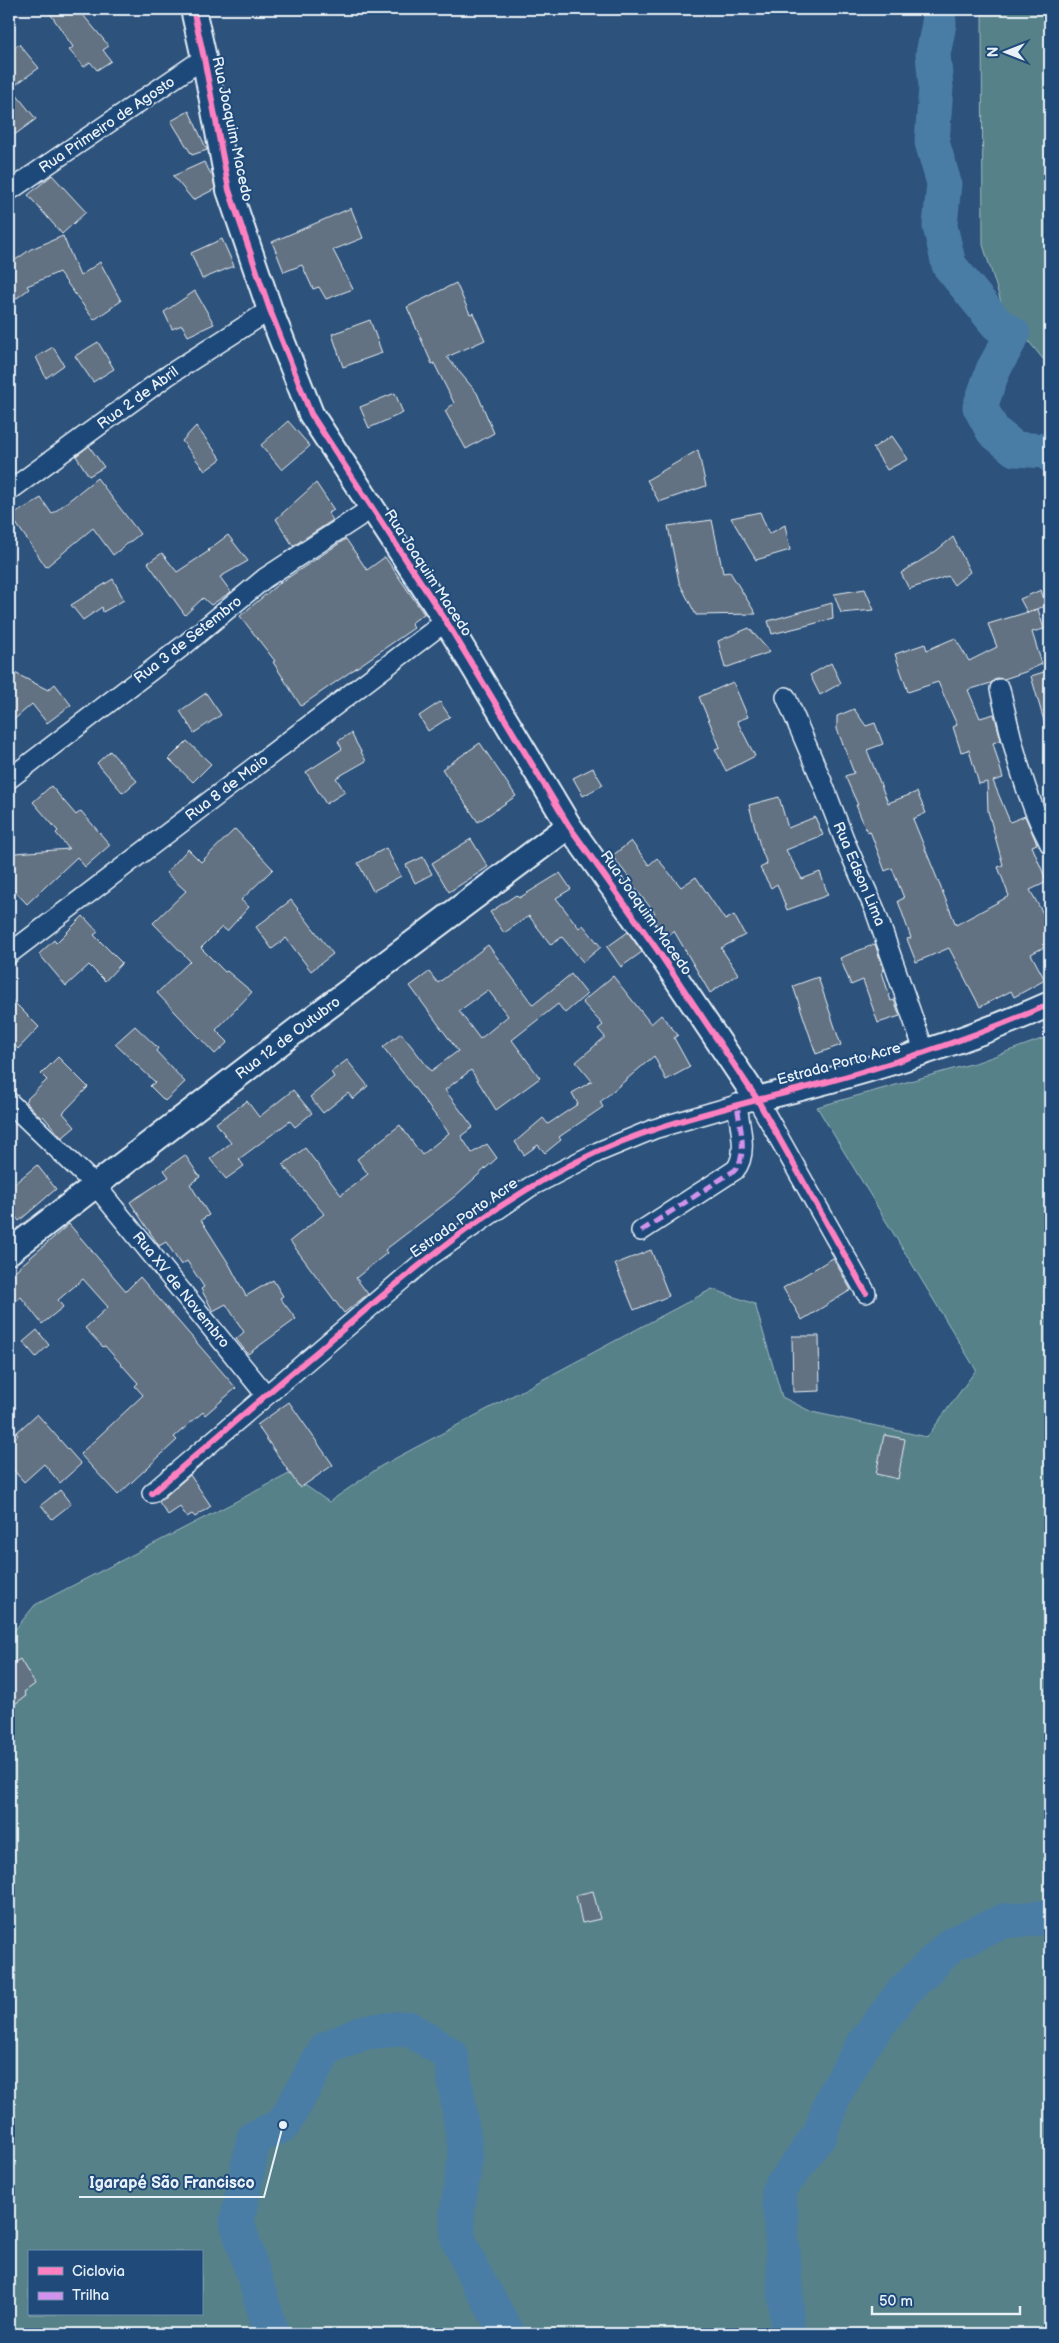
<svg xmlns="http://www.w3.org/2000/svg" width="1059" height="2343" viewBox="0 0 1059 2343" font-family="'Balsamiq Sans',sans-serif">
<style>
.green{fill:#568189;stroke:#9fb9c0;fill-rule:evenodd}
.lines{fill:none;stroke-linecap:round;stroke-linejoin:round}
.river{stroke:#497da6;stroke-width:35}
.building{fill:#637282;stroke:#e8f1f8;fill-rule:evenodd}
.minor-casing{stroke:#e8f1f8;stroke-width:22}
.tertiary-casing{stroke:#e8f1f8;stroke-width:28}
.minor{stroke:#1f4a7a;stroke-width:19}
.tertiary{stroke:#1f4a7a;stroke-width:24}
.quiet{stroke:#d193ec;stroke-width:5;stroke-dasharray:10 5;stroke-linecap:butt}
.cycleway-casing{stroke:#1f4a7a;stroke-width:9}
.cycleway{stroke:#ff80c0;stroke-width:6}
.labels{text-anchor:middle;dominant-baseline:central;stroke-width:4;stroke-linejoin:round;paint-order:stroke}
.street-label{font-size:15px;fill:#e8f1f8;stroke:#1f4a7a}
.leader{fill:none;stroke:#e8f1f8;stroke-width:2}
.callout-dot{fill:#e8f1f8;stroke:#1f4a7a;stroke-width:2}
.callout-label{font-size:16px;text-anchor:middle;font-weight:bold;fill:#e8f1f8;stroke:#1f4a7a;stroke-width:4;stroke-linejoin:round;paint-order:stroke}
</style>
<rect width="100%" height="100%" fill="#2d527c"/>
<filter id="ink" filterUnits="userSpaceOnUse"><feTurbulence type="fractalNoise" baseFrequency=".02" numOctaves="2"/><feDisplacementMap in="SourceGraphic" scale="10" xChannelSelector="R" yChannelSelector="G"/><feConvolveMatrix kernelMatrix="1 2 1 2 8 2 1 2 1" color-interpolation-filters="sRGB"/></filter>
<g filter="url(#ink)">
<path class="green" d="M 982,9 L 1050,9 L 1050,362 L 1043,359 L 1004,311 L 983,245 Z
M 1050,1036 L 1050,2334 L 9,2334 L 9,1637 L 35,1605 L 289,1474 L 329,1502 L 381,1466 L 712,1289 L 755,1304 L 782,1397 L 812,1412 L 927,1437 L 976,1370 L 817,1107 L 978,1062 ZM 29,2252 L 201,2252 L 201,2314 L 29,2314 Z"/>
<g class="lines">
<path class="river" d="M 938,9 L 939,24 L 933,54 L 936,87 L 932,142 L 944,183 L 940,226 L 949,265 L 997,324 L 1013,334 L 993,370 L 980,407 L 993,431 L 1015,449 L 1046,451 L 1050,455
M 272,2334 L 237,2222 L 254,2138 L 283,2125 L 326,2049 L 365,2032 L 408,2028 L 451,2055 L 466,2154 L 457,2213 L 458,2238 L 472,2270 L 508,2334
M 788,2334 L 779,2190 L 820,2134 L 834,2095 L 863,2045 L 902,1993 L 952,1944 L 1004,1921 L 1050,1917"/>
</g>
<path class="building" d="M 47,9 L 78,9 L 109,46 L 103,50 L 111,61 L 97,70 L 90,62 L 84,67 L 69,50 L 73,47 Z
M 19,44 L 39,68 L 11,88 L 36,119 L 9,139 L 9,52 Z
M 189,111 L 207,150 L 192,155 L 171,121 Z
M 204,162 L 213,177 L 215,189 L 193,200 L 173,176 Z
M 52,175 L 86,212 L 62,234 L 28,195 Z
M 351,208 L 363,238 L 333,250 L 353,289 L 326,299 L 319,287 L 313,289 L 302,265 L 284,272 L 272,242 Z
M 63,236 L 80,276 L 100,262 L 121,301 L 94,320 L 59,272 L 27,286 L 29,289 L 9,304 L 9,260 L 11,263 L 31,249 Z
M 222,239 L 234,266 L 202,279 L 191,253 Z
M 456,283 L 470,314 L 473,313 L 485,340 L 447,357 L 477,393 L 494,433 L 466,449 L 445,411 L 454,403 L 434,363 L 432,364 L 407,307 Z
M 195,291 L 214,324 L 188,336 L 182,325 L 172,329 L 164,312 Z
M 370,320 L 382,353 L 343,367 L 332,334 Z
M 98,342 L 114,369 L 93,382 L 75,356 Z
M 53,347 L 64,365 L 46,378 L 36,357 Z
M 395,393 L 403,413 L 369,428 L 360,407 Z
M 288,421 L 310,446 L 282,470 L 261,445 Z
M 196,426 L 221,459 L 205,471 L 182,441 Z
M 892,436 L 908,459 L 887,470 L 873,448 Z
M 89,446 L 104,467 L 89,476 L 76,456 Z
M 698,450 L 706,486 L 659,502 L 647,480 Z
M 97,478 L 140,534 L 113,555 L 93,528 L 46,567 L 11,516 L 41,498 L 52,514 Z
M 316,483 L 334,510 L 328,513 L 333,520 L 293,546 L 276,519 Z
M 760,512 L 769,534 L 785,525 L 790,550 L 756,560 L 731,518 Z
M 712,520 L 723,573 L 730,572 L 756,614 L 696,615 L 679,582 L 668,526 Z
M 228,535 L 248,561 L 220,577 L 231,592 L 211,605 L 203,598 L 185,615 L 148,563 L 162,553 L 177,572 L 209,551 L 208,550 Z
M 953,537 L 970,572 L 954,585 L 948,576 L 909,589 L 901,573 L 936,551 Z
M 346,539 L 367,570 L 385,557 L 424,614 L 411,623 L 414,628 L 301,706 L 273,662 L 275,661 L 240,616 L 277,585 Z
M 113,579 L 124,600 L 103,612 L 102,607 L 83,620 L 71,605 Z
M 865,589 L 874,610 L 841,613 L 834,594 Z
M 1041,590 L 1046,606 L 1027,612 L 1020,599 Z
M 832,603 L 833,619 L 772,634 L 768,621 Z
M 1038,609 L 1044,629 L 1032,632 L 1042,664 L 1025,672 L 1004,679 L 997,678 L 991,683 L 968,690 L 980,718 L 994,714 L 996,721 L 1001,740 L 993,743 L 1003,778 L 993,781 L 1010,822 L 1025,816 L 1037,844 L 1032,846 L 1047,882 L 1030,890 L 1050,926 L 1050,944 L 1031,954 L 1045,980 L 1014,997 L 1011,991 L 980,1007 L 949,948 L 916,962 L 907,939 L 911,938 L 898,901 L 904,898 L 892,868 L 885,871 L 870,831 L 867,832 L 856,805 L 858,805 L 845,776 L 854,773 L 837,729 L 837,716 L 854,709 L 866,726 L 875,723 L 883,744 L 867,750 L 888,803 L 917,792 L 926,813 L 913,819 L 956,925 L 978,913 L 1009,896 L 998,867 L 1003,865 L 988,811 L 987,782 L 979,784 L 969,750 L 961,752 L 953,727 L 957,725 L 938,682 L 908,692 L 895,654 L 925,644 L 927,650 L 955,638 L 969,661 L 997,647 L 988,624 Z
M 749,628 L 770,652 L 725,668 L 718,641 Z
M 831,663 L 841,683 L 820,695 L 810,675 Z
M 9,670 L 48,690 L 55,684 L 71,705 L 47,723 L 32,704 L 9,724 Z
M 1050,670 L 1050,727 L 1046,728 L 1031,676 Z
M 733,682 L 748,717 L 737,721 L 755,756 L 726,771 L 715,749 L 720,747 L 699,697 Z
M 206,693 L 221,715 L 194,733 L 180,711 Z
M 440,702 L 450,717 L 428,731 L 419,716 Z
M 351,733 L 366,761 L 336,778 L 345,792 L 326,804 L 306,772 L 342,749 L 338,741 Z
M 187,741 L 211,764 L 193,782 L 169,759 Z
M 480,743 L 516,796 L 478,822 L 442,769 Z
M 110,751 L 137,781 L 123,793 L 97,763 Z
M 593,768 L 603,785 L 583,796 L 573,778 Z
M 51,786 L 76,815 L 81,811 L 110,845 L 85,867 L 77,857 L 27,904 L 9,885 L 9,858 L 15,853 L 69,849 L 56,833 L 58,831 L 33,802 Z
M 779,797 L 788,828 L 815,817 L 823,835 L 786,850 L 802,879 L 820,872 L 828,895 L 787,910 L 777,884 L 771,888 L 760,868 L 767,864 L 760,846 L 749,805 Z
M 235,829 L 273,869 L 241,900 L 249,907 L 227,931 L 222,927 L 201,948 L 225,972 L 227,971 L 252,992 L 216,1030 L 228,1042 L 215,1054 L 157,993 L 190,961 L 153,923 L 186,891 L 166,873 L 188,849 L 201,862 Z
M 471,839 L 488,867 L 449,892 L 432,863 Z
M 631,841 L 649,865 L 657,858 L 681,887 L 696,877 L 725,920 L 734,915 L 745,935 L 721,948 L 738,974 L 710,993 L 674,931 L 665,937 L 650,916 L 655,913 L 629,881 L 631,880 L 612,856 Z
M 386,848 L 401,876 L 373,891 L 358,863 Z
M 423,857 L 432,874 L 415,883 L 406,865 Z
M 560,873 L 571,889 L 556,898 L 579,928 L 583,925 L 601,947 L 583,962 L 562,937 L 551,945 L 529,916 L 504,933 L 490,912 L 516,895 L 519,898 Z
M 291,900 L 333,954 L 311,971 L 286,938 L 272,949 L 256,927 Z
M 83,916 L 98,932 L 94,935 L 122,963 L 105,981 L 89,965 L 66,986 L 39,954 L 54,940 L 56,943 Z
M 628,932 L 642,952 L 621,967 L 607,947 Z
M 875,944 L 884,971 L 882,972 L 891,1001 L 894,1000 L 900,1016 L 878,1023 L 863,980 L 851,985 L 840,958 Z
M 488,945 L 533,1005 L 571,974 L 587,994 L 565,1013 L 558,1004 L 512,1040 L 540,1078 L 496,1110 L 471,1070 L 445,1090 L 473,1127 L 461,1136 L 472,1153 L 487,1144 L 497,1158 L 454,1197 L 385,1250 L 387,1253 L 356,1278 L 368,1294 L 344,1313 L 290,1241 L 324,1214 L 283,1165 L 305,1148 L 341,1195 L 368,1174 L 357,1159 L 400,1125 L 422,1155 L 449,1133 L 383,1047 L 401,1033 L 431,1071 L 458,1051 L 410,986 L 429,972 L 438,983 ZM 488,990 L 508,1016 L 480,1039 L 459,1011 Z
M 613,976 L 651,1024 L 661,1015 L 678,1035 L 674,1038 L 690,1067 L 666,1080 L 654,1056 L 600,1102 L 603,1107 L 559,1137 L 561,1140 L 545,1153 L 538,1145 L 524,1155 L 515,1142 L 543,1118 L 548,1124 L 578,1104 L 572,1093 L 592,1081 L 576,1062 L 605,1037 L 598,1029 L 603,1025 L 582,1002 Z
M 818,977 L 841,1045 L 816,1054 L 793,986 Z
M 9,997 L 39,1027 L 18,1049 L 9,1040 Z
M 135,1026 L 158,1048 L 156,1051 L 185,1082 L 165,1101 L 150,1086 L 155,1082 L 115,1044 Z
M 58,1057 L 88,1087 L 63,1113 L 75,1127 L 62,1138 L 43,1116 L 41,1118 L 25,1101 L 47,1080 L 41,1074 Z
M 347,1060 L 368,1086 L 353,1099 L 348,1093 L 323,1113 L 310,1097 L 334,1077 L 331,1072 Z
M 293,1090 L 312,1113 L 295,1127 L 290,1121 L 239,1159 L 244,1166 L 226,1179 L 210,1159 L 231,1143 L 216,1123 L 247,1101 L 259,1117 Z
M 185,1155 L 200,1177 L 190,1184 L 209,1215 L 201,1220 L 229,1264 L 246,1296 L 273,1280 L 283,1296 L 280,1298 L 296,1319 L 248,1354 L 236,1339 L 244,1332 L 226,1304 L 213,1311 L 201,1289 L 204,1287 L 187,1261 L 181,1265 L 166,1242 L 159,1246 L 130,1202 L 169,1177 L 164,1170 Z
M 37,1165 L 56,1189 L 19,1221 L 9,1208 L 9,1188 Z
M 69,1224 L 126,1291 L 140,1277 L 236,1388 L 205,1415 L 203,1412 L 174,1437 L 177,1440 L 118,1495 L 80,1454 L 143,1395 L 135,1386 L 138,1383 L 105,1346 L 103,1347 L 85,1328 L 108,1307 L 83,1279 L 58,1300 L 63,1307 L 42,1324 L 21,1297 L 9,1306 L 9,1276 Z
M 651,1250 L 669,1296 L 634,1310 L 615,1264 Z
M 833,1258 L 851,1290 L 802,1320 L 783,1288 Z
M 37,1330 L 49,1345 L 36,1357 L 23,1342 Z
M 792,1336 L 819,1336 L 820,1391 L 793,1392 Z
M 289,1402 L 333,1465 L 300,1488 L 257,1425 Z
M 37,1414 L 81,1464 L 60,1483 L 44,1464 L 24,1482 L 9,1465 L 9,1443 L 18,1435 L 16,1433 Z
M 884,1435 L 905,1439 L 898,1479 L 876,1474 Z
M 190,1475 L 211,1506 L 195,1517 L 192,1514 L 187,1517 L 180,1507 L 168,1515 L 159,1502 Z
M 60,1490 L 71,1504 L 52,1519 L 41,1505 Z
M 20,1659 L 35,1684 L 24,1692 L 26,1696 L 9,1708 L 9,1666 Z
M 593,1891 L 600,1919 L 582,1923 L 576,1895 Z"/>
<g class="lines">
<g class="minor-casing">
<path id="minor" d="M 9,191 L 204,58
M 9,491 L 167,376 L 270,310
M 1000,689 C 1012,742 1024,795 1050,844
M 786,697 L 821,779 L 846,844 L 875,910 L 925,1053
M 9,779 L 187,643 L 265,578 L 372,508
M 9,954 L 446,621
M 9,1102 L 96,1186 L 266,1395
M 641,1231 L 735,1170 C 749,1154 739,1124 737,1104
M 152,1493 L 430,1256 L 530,1187 L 598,1152 L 654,1129 L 757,1099 L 866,1293"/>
</g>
<g class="tertiary-casing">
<path id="tertiary" d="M 193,9 L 204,58 L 229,190 L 270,310 L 311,414 L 446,621 L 569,826 L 658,951 L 757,1099 C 857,1075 956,1046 1050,1004
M 9,1252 L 297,1030 L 569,826"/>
</g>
<use href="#minor" class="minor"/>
<use href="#tertiary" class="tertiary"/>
<path class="quiet" d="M 641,1231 L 735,1170 C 749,1154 739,1124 737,1104"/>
<g class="cycleway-casing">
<path id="cycleway" d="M 193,9 L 204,58 L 229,190 L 270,310 L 311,414 L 446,621 L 569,826 L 658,951 L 757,1099 L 866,1293
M 152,1493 C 208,1445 263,1397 319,1350 C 405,1275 494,1199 599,1151 C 671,1119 748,1103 823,1083 C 901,1062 977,1036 1050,1004"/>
</g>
<use href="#cycleway" class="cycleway"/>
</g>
</g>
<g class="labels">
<g class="street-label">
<text transform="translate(107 125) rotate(-34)">Rua Primeiro de Agosto</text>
<text transform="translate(232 129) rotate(78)">Rua Joaquim Macedo</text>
<text transform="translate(138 398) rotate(-36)">Rua 2 de Abril</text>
<text transform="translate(428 573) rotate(57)">Rua Joaquim Macedo</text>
<text transform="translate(188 640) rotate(-38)">Rua 3 de Setembro</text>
<text transform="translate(227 788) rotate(-37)">Rua 8 de Maio</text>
<text transform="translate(859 874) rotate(67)">Rua Edson Lima</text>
<text transform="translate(646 913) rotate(55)">Rua Joaquim Macedo</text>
<text transform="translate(288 1038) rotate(-37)">Rua 12 de Outubro</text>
<text transform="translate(839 1064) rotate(-15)">Estrada Porto Acre</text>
<text transform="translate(464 1218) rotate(-35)">Estrada Porto Acre</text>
<text transform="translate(181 1290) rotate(51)">Rua XV de Novembro</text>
</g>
</g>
<path class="leader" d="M283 2125L264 2197H79"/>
<circle class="callout-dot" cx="283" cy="2125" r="5"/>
<g class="callout-label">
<text x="172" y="2188">Igarapé São Francisco</text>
</g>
<rect width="1059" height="2343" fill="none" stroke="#1f4a7a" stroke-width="30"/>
<rect x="15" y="15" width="1029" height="2313" fill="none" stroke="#e8f1f8" stroke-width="2" filter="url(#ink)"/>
<rect x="28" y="2250" width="175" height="65" fill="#1f4a7a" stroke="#6f8dac"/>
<rect x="38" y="2267" width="25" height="8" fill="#ff80c0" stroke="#6f8dac"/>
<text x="72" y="2276" font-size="15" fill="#e8f1f8">Ciclovia</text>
<rect x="38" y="2292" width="25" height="8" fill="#d193ec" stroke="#6f8dac"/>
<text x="72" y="2300" font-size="15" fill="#e8f1f8">Trilha</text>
<g transform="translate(1006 52) rotate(270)" stroke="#1f4a7a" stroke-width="4" paint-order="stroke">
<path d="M0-4L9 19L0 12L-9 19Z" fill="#e8f1f8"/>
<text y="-8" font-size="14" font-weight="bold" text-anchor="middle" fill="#e8f1f8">N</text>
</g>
<path d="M872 2306v8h148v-8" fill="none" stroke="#e8f1f8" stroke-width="2.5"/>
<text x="879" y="2306" font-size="15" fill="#e8f1f8" stroke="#1f4a7a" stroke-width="4" paint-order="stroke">50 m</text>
</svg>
